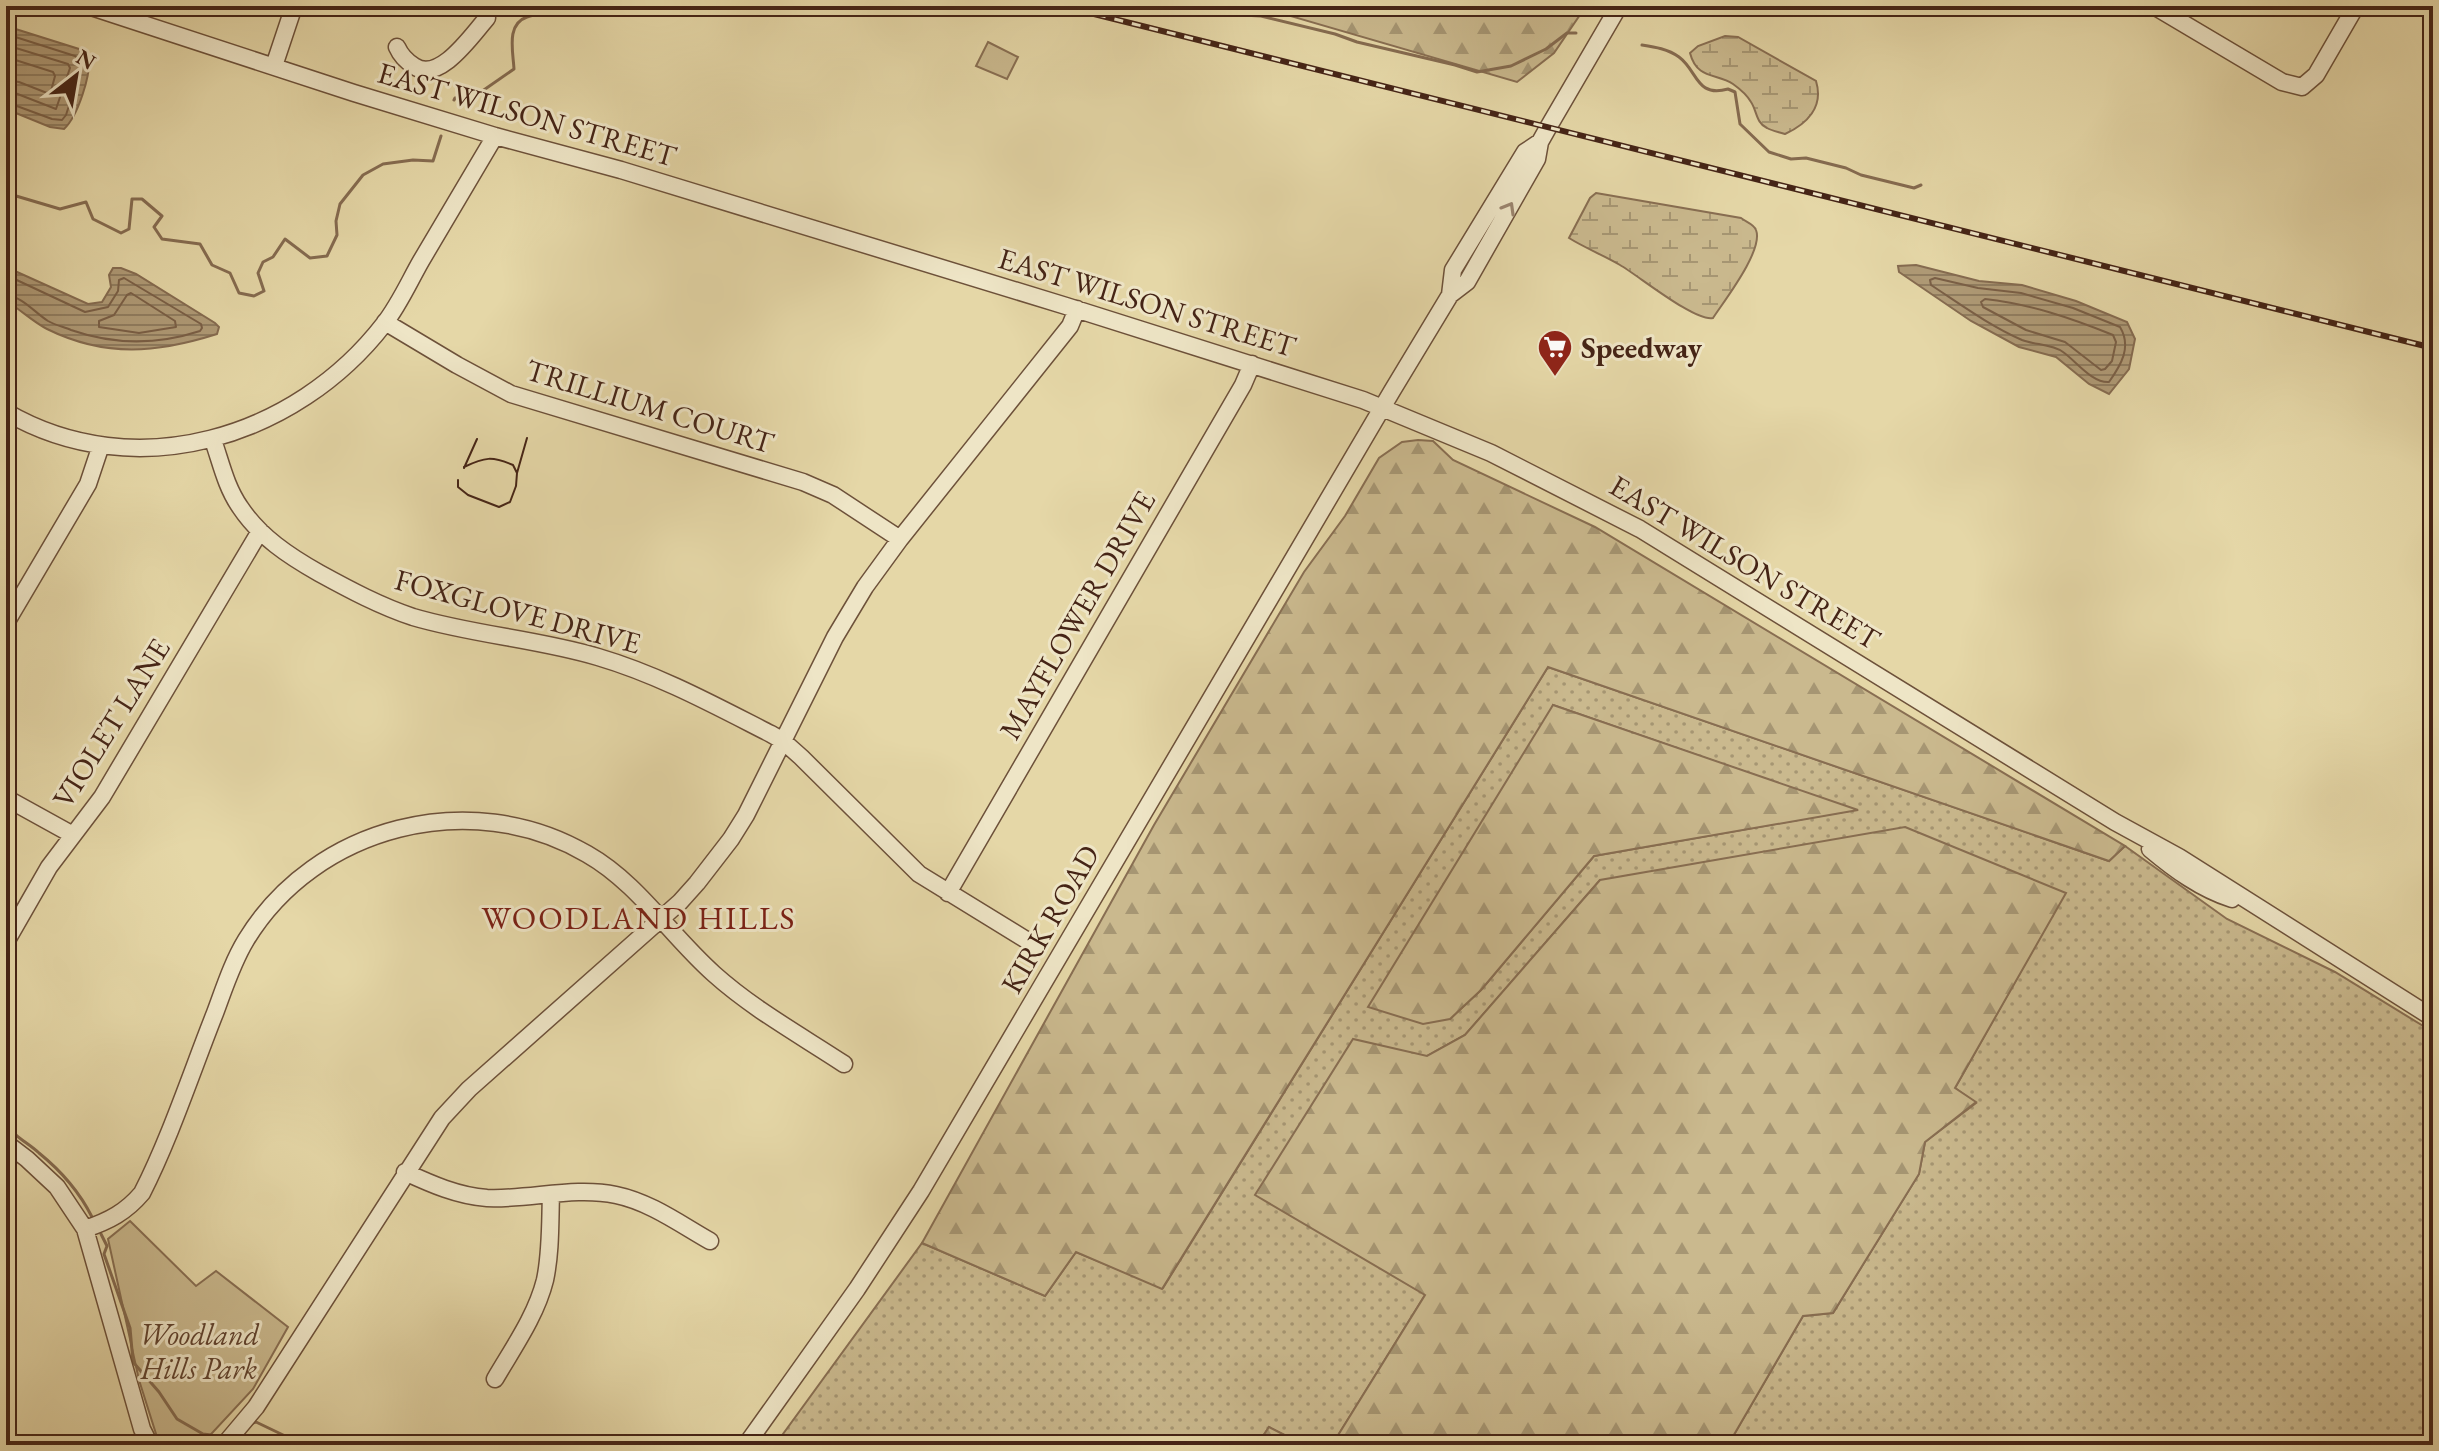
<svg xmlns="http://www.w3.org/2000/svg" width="2439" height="1451" viewBox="0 0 2439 1451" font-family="'EB Garamond',serif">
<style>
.grass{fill:url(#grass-dots);stroke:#886e52;stroke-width:2;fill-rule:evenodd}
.forest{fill:url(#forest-firs);stroke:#886e52;stroke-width:2}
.wetland{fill:url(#wetland-marsh);stroke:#886e52;stroke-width:2}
.park{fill:#cab98e;stroke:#886e52;stroke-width:2}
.water{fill:url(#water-rules);stroke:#856b50;stroke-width:2}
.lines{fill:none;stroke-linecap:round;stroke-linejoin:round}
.shore{stroke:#7a5f46;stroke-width:2}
.stream{stroke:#856b50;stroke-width:3}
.minor-casing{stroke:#6d513a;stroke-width:19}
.minor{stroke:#eee5c6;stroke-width:16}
.tram{stroke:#452416;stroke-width:2}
.rail-casing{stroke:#452416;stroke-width:6}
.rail{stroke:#eee5c6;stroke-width:3;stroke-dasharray:9;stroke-linecap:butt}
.oneway{stroke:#9a846e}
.labels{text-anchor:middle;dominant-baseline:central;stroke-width:6;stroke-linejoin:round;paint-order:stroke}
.street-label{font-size:30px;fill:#452416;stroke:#eee5c6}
.poi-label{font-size:30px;font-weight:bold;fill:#452416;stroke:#eee5c6;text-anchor:start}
.park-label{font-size:30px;font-style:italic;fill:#60422e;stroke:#eee5c6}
.neighbourhood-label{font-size:32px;letter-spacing:2px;fill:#7a1f14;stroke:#eee5c6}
</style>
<defs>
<pattern id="grass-dots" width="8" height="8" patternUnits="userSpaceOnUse" patternTransform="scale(2)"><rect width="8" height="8" fill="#cab98e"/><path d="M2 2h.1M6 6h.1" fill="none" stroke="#a69673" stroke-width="1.8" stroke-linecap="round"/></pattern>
<pattern id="forest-firs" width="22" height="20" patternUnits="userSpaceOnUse" patternTransform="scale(2)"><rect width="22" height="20" fill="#cab98e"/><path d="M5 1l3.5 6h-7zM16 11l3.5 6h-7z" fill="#a69673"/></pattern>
<pattern id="wetland-marsh" width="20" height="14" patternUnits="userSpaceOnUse" patternTransform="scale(2)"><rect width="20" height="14" fill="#cab98e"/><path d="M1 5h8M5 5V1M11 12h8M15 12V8" fill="none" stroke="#a69673"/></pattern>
<pattern id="water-rules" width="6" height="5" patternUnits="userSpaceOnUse" patternTransform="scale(2)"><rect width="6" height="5" fill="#af9a76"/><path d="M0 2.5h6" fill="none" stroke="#907d60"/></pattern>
</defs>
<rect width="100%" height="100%" fill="#e5d7a7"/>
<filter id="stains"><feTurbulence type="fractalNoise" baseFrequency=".0025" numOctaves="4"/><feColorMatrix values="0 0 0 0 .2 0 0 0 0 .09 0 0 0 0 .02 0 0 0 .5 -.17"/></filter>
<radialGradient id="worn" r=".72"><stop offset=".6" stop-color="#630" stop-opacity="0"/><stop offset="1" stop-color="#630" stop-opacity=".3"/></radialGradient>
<path class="grass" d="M 1548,667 L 2109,861 L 2125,846 L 2227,919 L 2335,972 L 2433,1032 L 2433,1445 L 1728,1445 L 1803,1316 L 1833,1313 L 1919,1174 L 1925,1142 L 1976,1103 L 1955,1088 L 2065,893 L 1600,880 L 1465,1035 L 1427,1056 L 1425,1295 L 1332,1445 L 1304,1445 L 1269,1427 L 1257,1445 L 775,1445 L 922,1243 L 1045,1296 L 1076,1252 L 1163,1288 ZM 1553,705 L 1855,810 L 1594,856 L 1481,990 L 1450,1019 Z"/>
<path class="forest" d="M 1256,6 L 1586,6 L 1554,53 L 1517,82 Z
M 1418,440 L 1433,441 L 1453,460 L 1595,527 L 2125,846 L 2109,861 L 1548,667 L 1162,1289 L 1076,1252 L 1045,1296 L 922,1243 L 1154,825 L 1304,572 L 1345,516 L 1379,458 L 1402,442 Z
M 1553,705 L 1858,810 L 1594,856 L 1481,990 L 1450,1019 L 1423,1024 L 1368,1007 Z
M 1905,827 L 2066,893 L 1955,1088 L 1976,1102 L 1925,1142 L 1919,1174 L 1833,1313 L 1803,1316 L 1728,1445 L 1332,1445 L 1425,1295 L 1255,1195 L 1353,1039 L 1427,1056 L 1465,1035 L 1600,880 Z
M 1269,1427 L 1304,1445 L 1257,1445 Z"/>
<path class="wetland" d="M 1725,36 L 1738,37 L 1816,81 C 1824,107 1807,124 1785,134 C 1779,132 1772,131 1767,128 C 1756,123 1757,111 1751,102 C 1747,95 1740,89 1733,84 C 1717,73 1697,80 1690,53 L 1698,46 Z
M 1596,193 L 1741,218 C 1746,222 1754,224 1756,230 C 1764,250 1724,301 1713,318 C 1695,322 1639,276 1620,265 C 1603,255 1585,248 1569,238 L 1590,198 Z"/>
<path class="park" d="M 988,42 L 1018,57 L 1007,79 L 976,66 Z
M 130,1221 L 196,1286 L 216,1271 L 288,1327 L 253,1389 L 201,1445 L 164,1445 L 157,1437 L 139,1380 L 108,1239 Z"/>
<path class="water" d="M 6,26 L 79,49 L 89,56 C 91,75 78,116 64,129 L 50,127 L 6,109 Z
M 1916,265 L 1979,281 L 2022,285 L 2076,301 L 2127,322 L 2135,339 L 2129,369 L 2109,394 L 2089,384 L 2056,357 L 2019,347 L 1971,321 L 1899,272 L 1898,266 Z
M 6,267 L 88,304 L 102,302 L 111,287 L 109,275 L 113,268 L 121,268 L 136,274 L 215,323 L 219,327 L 217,334 C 157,353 106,358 47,329 C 33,322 20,309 6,301 Z"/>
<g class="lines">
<path class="shore" d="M 6,34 L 75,56 L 81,60 L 82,65 L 66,115 L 62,120 L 52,119 L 6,102
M 6,45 L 68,64 L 70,68 L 56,109 L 15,93 L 6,92
M 6,57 L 53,72 L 55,76 L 51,91 L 47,93 L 19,82 L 6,80
M 6,275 L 85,312 L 108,307 L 118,291 L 119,280 L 124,278 L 201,324 L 202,328 L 200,331 C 157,345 114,345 71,330 C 64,327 55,325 48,321 C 34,312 23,297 6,295
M 1935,278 L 1978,288 L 2021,293 L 2073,308 L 2120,327 C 2132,347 2121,365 2109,382 C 2092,383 2077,362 2063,352 C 2052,344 2035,345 2022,340 C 1990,326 1960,304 1931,285 L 1930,280 Z
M 131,293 L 175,321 L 176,327 L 139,333 L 99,327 L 99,321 L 114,315 L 127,295 Z
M 1985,299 C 2030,304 2071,318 2113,335 L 2116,342 L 2112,361 L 2105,369 L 2101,370 L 2065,342 L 2026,330 L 1983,307 L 1981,302 Z"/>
<path class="stream" d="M 1219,6 L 1242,15 L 1261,16 L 1335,34 L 1357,42 L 1455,65 L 1477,72 L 1511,66 L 1546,49 L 1567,33 L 1576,33
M 1642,45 C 1655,47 1668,49 1679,57 C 1698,71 1696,98 1728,89 L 1735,92 L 1740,124 L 1769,152 L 1791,159 L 1806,158 L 1846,168 L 1861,175 L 1914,188 L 1921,185
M 454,100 L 455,98 L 478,94 L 514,69 C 513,51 506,24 527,17 C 536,14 544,13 551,6
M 6,193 L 60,209 L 86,202 L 93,219 L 121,233 L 129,229 L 132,199 L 142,199 L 162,216 L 154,227 L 162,239 L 200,244 L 212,265 L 230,273 L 239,293 L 254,296 L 264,291 L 258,273 L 263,262 L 273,257 L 285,239 L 310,258 L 327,256 L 337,235 L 336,221 L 340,204 L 363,175 L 383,164 L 413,160 L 433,161 L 441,136
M 6,1123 C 14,1137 27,1142 39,1153 C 60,1170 80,1193 92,1217
M 101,1234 L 107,1246 L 104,1254 L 130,1328 L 133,1362 L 159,1392 L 177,1419 L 203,1434 L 211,1435
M 253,1423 L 256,1422 L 304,1445"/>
<g class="minor-casing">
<path id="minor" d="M 88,6 L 354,93 L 495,136 L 621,170 L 1066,306 L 1363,400 L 1491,453 L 1640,529 L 2115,822 L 2179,857 L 2433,1018
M 2154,6 L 2282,82 L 2302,87 L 2316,75 L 2356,6
M 397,47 C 401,56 406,61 414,66 C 439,84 472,35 487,18
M 274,66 L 294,6
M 1450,295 L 1453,270 L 1525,152 L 1540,142
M 385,322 L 457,365 L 511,394 L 803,482 L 833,495 L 900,539
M 6,412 C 135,487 296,438 384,324 C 399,305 409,282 421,261 C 446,219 471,177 495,136
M 213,440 C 221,463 226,487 240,507 C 260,537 289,556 319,573 C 350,590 380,606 413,617 C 474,635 538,639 598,657 C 659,675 714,705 771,734 L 783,741 L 801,757 L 919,874 L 1036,946
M 6,623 L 88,484 L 101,445
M 6,798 L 73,835
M 2150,849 C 2175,870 2201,889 2232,899
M 948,893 L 1243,385 L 1252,364
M 6,942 L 49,867 L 102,797 L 260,531
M 6,1143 L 27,1159 L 57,1187 L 85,1229 L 142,1429 L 150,1445
M 405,1172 C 431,1184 458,1196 487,1198 C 530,1200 574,1186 616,1195 C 650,1202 680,1224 710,1241
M 85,1229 C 109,1221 126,1212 142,1193 C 170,1138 192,1071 215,1013 C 224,989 232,963 246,940 C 315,826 471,786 587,854 C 638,883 670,935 714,974 C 753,1009 800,1035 844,1064
M 495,1379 C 513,1348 536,1316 545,1280 C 551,1252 550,1222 551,1194
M 224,1445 L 256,1407 L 442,1118 L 469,1089 L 680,902 L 697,883 L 731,839 L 746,815 L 835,637 L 865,587 L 900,539 L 1070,326 L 1077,309
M 746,1445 L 857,1289 L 921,1191 L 1392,391 L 1450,295 L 1467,282 L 1537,159 L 1540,142 L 1549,126 L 1619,6"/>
</g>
<use href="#minor" class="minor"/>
<path class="tram" d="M 464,467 C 485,457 492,456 513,465 L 517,473
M 464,468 L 477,439
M 458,480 L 458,487 L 468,495 L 499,507 L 510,502 L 516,486 L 517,473 L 527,438"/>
<g class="rail-casing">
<path id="rail" d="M 1062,6 L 2433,348"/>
</g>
<use href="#rail" class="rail"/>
</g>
<defs><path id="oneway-chevron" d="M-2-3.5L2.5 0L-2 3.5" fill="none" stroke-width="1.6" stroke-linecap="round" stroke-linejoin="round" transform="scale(2)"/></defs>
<use class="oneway" href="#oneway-chevron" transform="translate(1509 208) rotate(-60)"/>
<defs>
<g id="supermarket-pin" transform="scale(1.8)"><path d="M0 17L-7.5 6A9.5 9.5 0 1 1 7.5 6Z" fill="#8f2418" stroke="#eee5c6"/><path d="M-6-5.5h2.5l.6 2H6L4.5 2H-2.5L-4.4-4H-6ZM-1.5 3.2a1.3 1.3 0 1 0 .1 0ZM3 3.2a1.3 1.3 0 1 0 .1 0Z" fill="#fff"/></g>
</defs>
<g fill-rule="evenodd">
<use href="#supermarket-pin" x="1555" y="347"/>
</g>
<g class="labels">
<g class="street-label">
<text transform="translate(527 114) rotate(16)">EAST WILSON STREET</text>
<text transform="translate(1147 302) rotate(17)">EAST WILSON STREET</text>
<text transform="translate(650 406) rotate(17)">TRILLIUM COURT</text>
<text transform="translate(1745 562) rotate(31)">EAST WILSON STREET</text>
<text transform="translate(518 611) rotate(15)">FOXGLOVE DRIVE</text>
<text transform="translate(1077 615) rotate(-60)">MAYFLOWER DRIVE</text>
<text transform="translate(111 723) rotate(-58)">VIOLET LANE</text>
<text transform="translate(1050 919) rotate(-60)">KIRK ROAD</text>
</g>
<g class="poi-label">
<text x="1581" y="347">Speedway</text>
</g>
<g class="park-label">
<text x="199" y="1334">Woodland<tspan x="199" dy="34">Hills Park</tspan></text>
</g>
<g class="neighbourhood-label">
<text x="639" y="918">WOODLAND HILLS</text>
</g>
</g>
<rect width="2439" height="1451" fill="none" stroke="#e5d7a7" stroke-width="32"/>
<rect x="8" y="8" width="2423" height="1435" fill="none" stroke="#452416" stroke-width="4"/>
<rect x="16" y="16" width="2407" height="1419" fill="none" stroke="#452416" stroke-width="2"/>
<g transform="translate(76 76) rotate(31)" stroke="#eee5c6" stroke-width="6" paint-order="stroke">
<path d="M0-6L14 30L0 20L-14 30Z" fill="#452416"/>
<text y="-12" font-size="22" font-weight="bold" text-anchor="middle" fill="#452416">N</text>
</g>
<rect width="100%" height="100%" filter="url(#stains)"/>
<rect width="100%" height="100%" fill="url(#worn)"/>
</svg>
